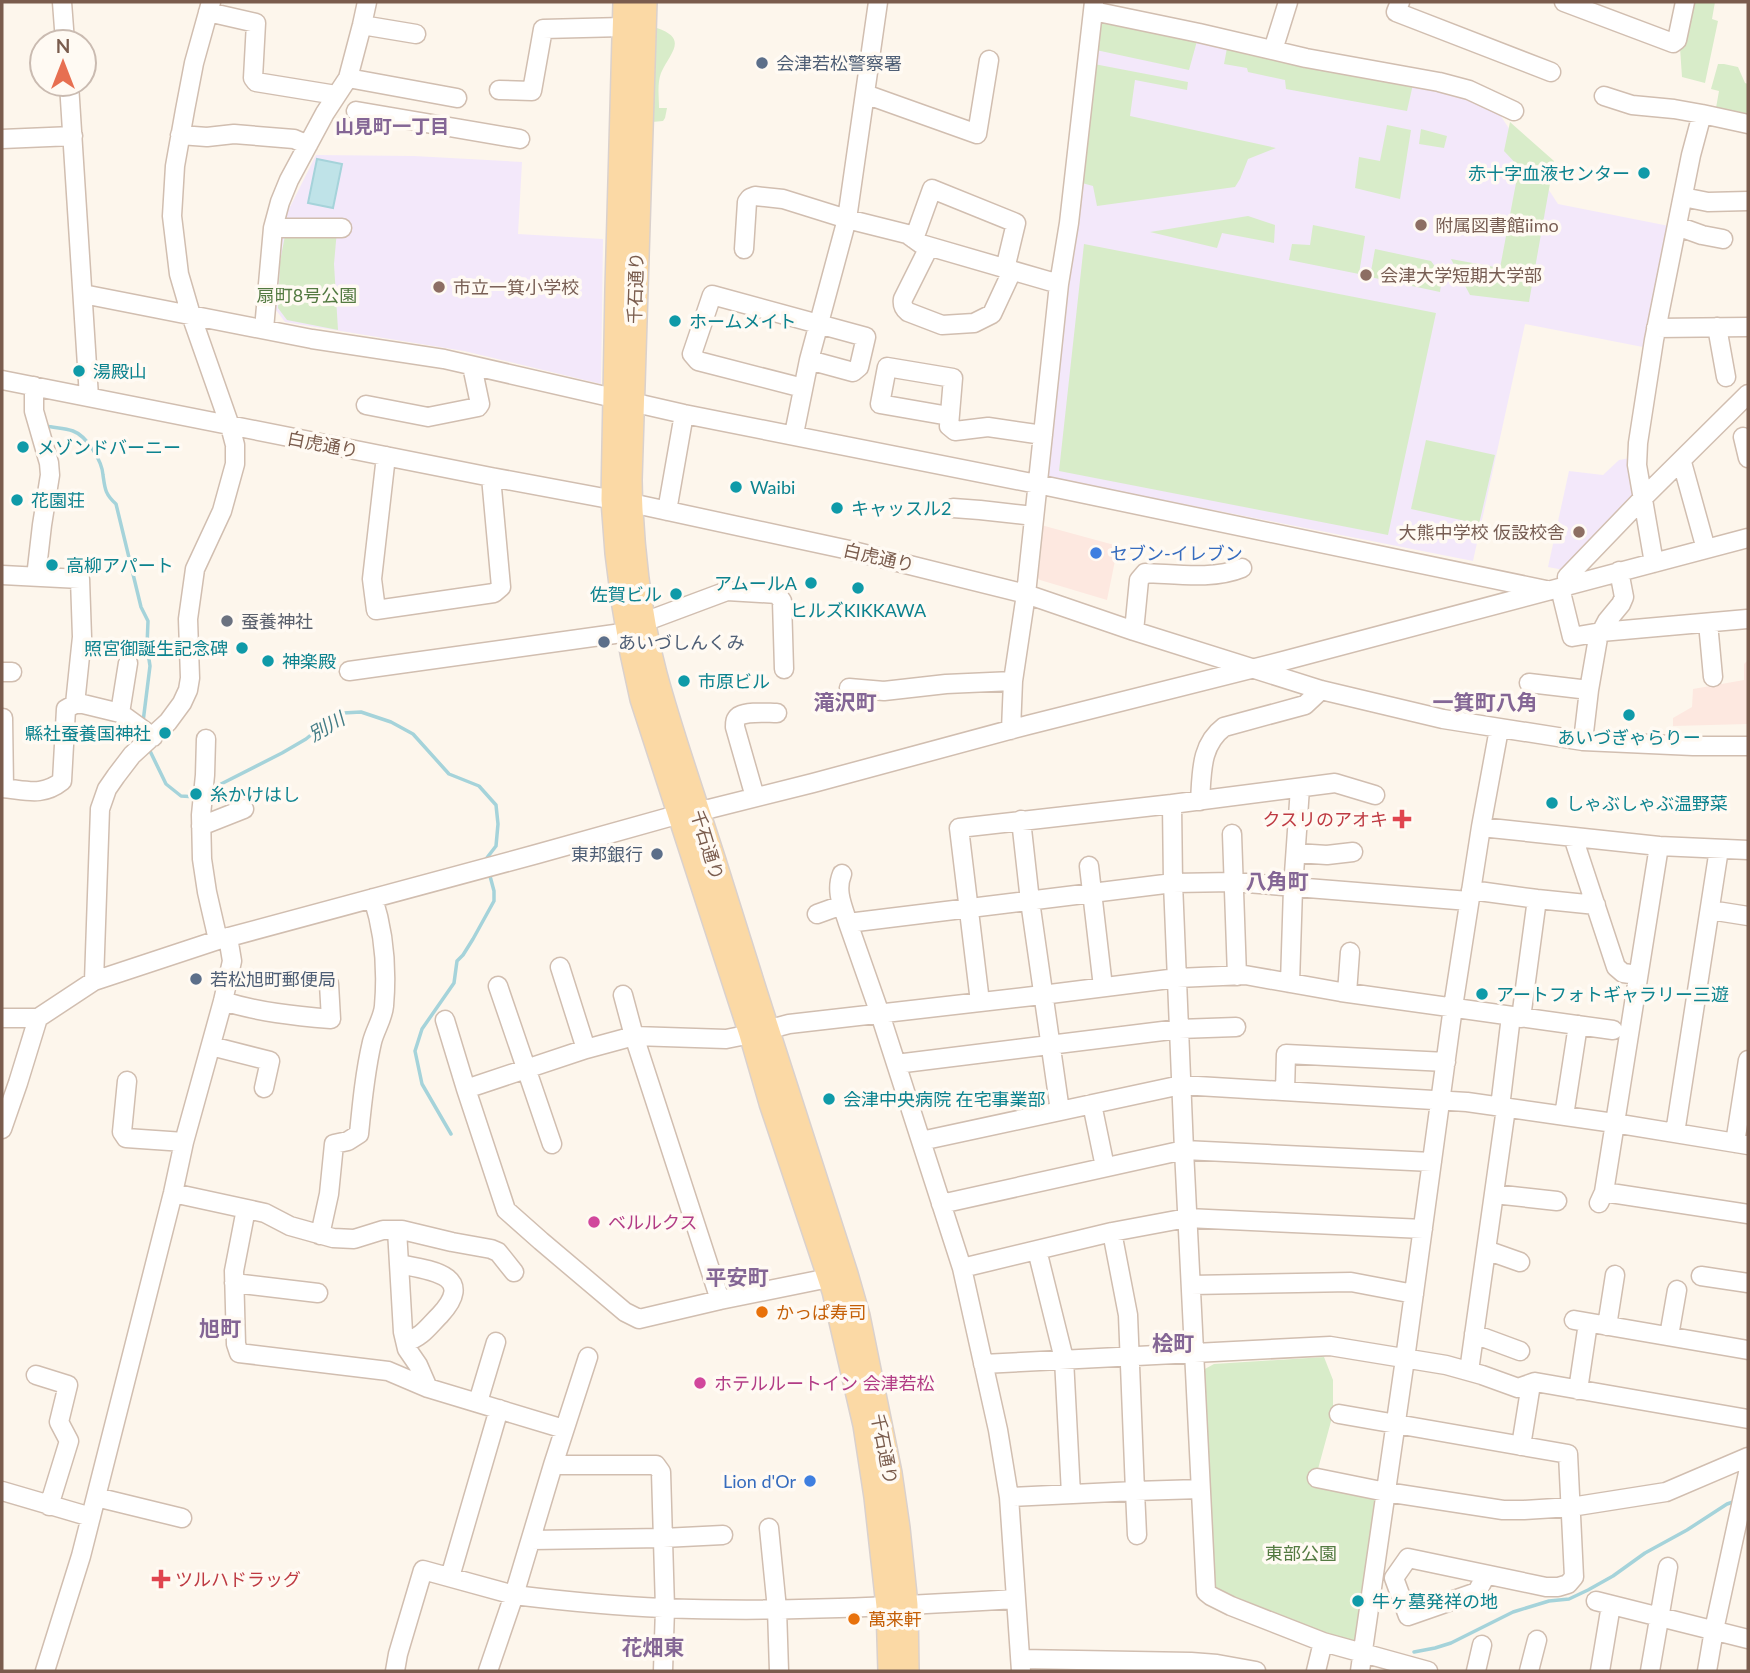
<svg xmlns="http://www.w3.org/2000/svg" width="1750" height="1673" viewBox="0 0 1750 1673" font-family="Lato,'Noto Sans JP',sans-serif">
<style>
.commercial{fill:#fde8e0}
.education{fill:#f3e8fa}
.green{fill:#d8ecc9}
.water{fill:#bfe3e8;stroke:#a5d3da;stroke-width:2}
.lines{fill:none;stroke-linecap:round;stroke-linejoin:round}
.stream{stroke:#a5d3da;stroke-width:3.5}
.minor-casing{stroke:#d1beb0;stroke-width:21}
.major-casing{stroke:#dad1cd;stroke-width:26}
.minor{stroke:#fff;stroke-width:18}
.major{stroke:#fbd9a5;stroke-width:23}
.service-dot{fill:#5c6f8a;stroke:#fffaf3;stroke-width:2.5}
.culture-dot{fill:#0f9aa8;stroke:#fffaf3;stroke-width:2.5}
.education-dot{fill:#8d6e63;stroke:#fffaf3;stroke-width:2.5}
.shop-dot{fill:#3f7fe0;stroke:#fffaf3;stroke-width:2.5}
.worship-dot{fill:#6b7280;stroke:#fffaf3;stroke-width:2.5}
.health-dot{fill:#e0444e;stroke:#fffaf3;stroke-width:2.5}
.hotel-dot{fill:#d1479c;stroke:#fffaf3;stroke-width:2.5}
.food-dot{fill:#e8710a;stroke:#fffaf3;stroke-width:2.5}
.labels{text-anchor:middle;dominant-baseline:central;stroke-width:7;stroke-linejoin:round;paint-order:stroke}
.service-label{font-size:18px;fill:#4e5e75;stroke:#fffaf3;text-anchor:start}
.culture-label{font-size:18px;fill:#0d838f;stroke:#fffaf3;text-anchor:start}
.education-label{font-size:18px;fill:#785e54;stroke:#fffaf3;text-anchor:start}
.street-label{font-size:18px;fill:#7a5c4d;stroke:#fffaf3}
.park-label{font-size:18px;fill:#537a41;stroke:#fffaf3}
.shop-label{font-size:18px;fill:#366cbe;stroke:#fffaf3;text-anchor:start}
.worship-label{font-size:18px;fill:#5b616d;stroke:#fffaf3;text-anchor:start}
.health-label{font-size:18px;fill:#be3a42;stroke:#fffaf3;text-anchor:end}
.hotel-label{font-size:18px;fill:#b23c85;stroke:#fffaf3;text-anchor:start}
.food-label{font-size:18px;fill:#c56008;stroke:#fffaf3;text-anchor:start}
.neighbourhood-label{font-size:19px;font-weight:bold;fill:#846695;stroke:#fffaf3}
.water-label{font-size:19px;font-style:italic;fill:#437c86;stroke:#fffaf3}
.quarter-label{font-size:21px;font-weight:bold;fill:#846695;stroke:#fffaf3}
</style>
<rect width="100%" height="100%" fill="#fdf6ec"/>
<path class="commercial" d="M 1041,525 L 1118,546 L 1107,600 L 1040,580 L 1035,575 Z
M 1748,660 L 1748,724 L 1673,726 L 1673,718 L 1692,707 L 1693,689 L 1744,680 L 1744,664 Z"/>
<path class="education" d="M 1096,16 L 1426,84 L 1495,107 L 1558,204 L 1674,227 L 1648,348 L 1525,324 L 1473,561 L 1046,477 Z
M 316,155 L 414,156 L 522,162 L 518,234 L 603,239 L 601,384 L 464,351 L 285,322 L 276,310 L 278,264 L 285,217 Z
M 1630,458 L 1633,496 L 1569,571 L 1548,567 L 1569,471 L 1603,475 L 1619,460 Z"/>
<path class="green" d="M 1690,2 L 1715,2 L 1712,19 L 1718,21 L 1705,83 L 1682,77 L 1680,48 Z
M 1099,22 L 1197,41 L 1189,70 L 1096,50 Z
M 657,28 C 689,39 670,53 661,73 C 657,83 659,97 659,108 L 667,108 L 665,118 L 663,121 L 652,122 L 655,29 Z
M 1227,48 L 1413,84 L 1407,111 L 1286,89 L 1285,80 L 1248,72 L 1247,68 L 1224,64 Z
M 1094,64 L 1188,82 L 1187,90 L 1135,80 L 1130,116 L 1276,148 L 1248,159 L 1240,179 L 1235,187 L 1097,206 L 1093,186 L 1082,183 Z
M 1718,64 L 1724,64 L 1738,67 L 1745,83 L 1748,84 L 1748,115 L 1716,108 L 1719,91 L 1711,89 Z
M 1510,122 L 1554,161 L 1529,302 L 1470,295 L 1451,259 L 1500,268 L 1519,167 L 1504,151 Z
M 1387,125 L 1411,130 L 1400,199 L 1355,188 L 1359,157 L 1380,161 Z
M 1421,129 L 1447,136 L 1444,148 L 1419,144 Z
M 1248,216 L 1275,225 L 1274,243 L 1222,233 L 1217,248 L 1150,232 Z
M 1313,225 L 1365,236 L 1359,274 L 1289,260 L 1292,244 L 1310,245 Z
M 286,230 L 337,230 L 334,264 L 338,330 L 287,320 L 278,308 L 280,262 Z
M 1084,244 L 1436,313 L 1388,535 L 1059,471 Z
M 1375,249 L 1431,261 L 1442,276 L 1440,292 L 1370,277 Z
M 1426,440 L 1495,455 L 1479,524 L 1411,509 Z
M 1324,1357 L 1333,1380 L 1333,1414 L 1315,1480 L 1384,1493 L 1361,1651 L 1210,1594 L 1203,1370 L 1214,1364 Z"/>
<path class="water" d="M 317,159 L 342,164 L 333,208 L 308,203 Z"/>
<g class="lines">
<path class="stream" d="M 46,426 C 55,428 65,428 73,431 C 87,436 102,461 103,475 C 105,489 105,494 116,504 L 141,607 L 148,621 L 147,646 L 150,666 L 143,722
M 150,751 L 166,784 L 181,796 L 197,797
M 210,794 L 221,784 L 282,753 L 306,739 L 328,721 L 343,713 L 361,712 L 391,722 L 413,734 L 449,774 L 479,786 L 496,805 L 498,824 L 496,846 L 486,859
M 451,1134 L 422,1084 L 415,1051 L 422,1029 L 454,983 L 457,961 L 463,955 L 473,939 L 494,901 L 494,891 L 490,876
M 1414,1652 L 1435,1648 L 1451,1643 L 1513,1612 L 1549,1601 L 1569,1599 L 1588,1590 L 1613,1576 L 1645,1553 L 1687,1530 L 1727,1504 L 1736,1501"/>
<g class="minor-casing">
<path id="minor" d="M 62,2 L 65,42
M 1400,2 L 1396,12 L 1551,72
M 1564,2 L 1673,43 L 1677,40 L 1685,2
M 1093,11 L 1199,33 L 1306,58 L 1439,82 L 1469,90 L 1514,111
M 208,12 L 256,23 L 253,78 L 256,82 L 336,95
M 362,25 L 416,34
M 1273,50 L 1288,2
M 348,78 L 362,25 L 367,2
M 69,84 L 89,397
M 499,90 L 532,91 L 543,29 L 623,27
M 865,94 L 977,134 L 989,60
M 1604,96 L 1632,105 L 1674,109 L 1702,114 L 1691,155 L 1654,340 L 1638,443 L 1637,465 L 1654,563
M 356,111 L 520,139
M 1702,114 L 1748,124
M 180,135 L 207,137 L 234,134 L 294,139 L 308,145
M 2,139 L 73,136
M 1683,197 L 1708,202 L 1748,201
M 1677,226 L 1702,235 L 1723,239
M 273,228 L 342,228
M 914,239 L 932,189 L 1016,223 L 1005,269
M 929,247 L 903,299 C 902,305 903,308 908,312 L 942,325 L 974,323 L 992,314 L 1012,271
M 744,249 L 747,202 L 750,198 L 755,196 L 783,199 L 847,219 L 907,234 L 921,244 L 1059,284
M 83,294 L 312,339 L 444,359 L 684,414 L 1037,484 L 1546,590
M 1717,327 L 1726,377
M 1656,328 L 1748,327
M 264,329 L 273,228 L 280,202 L 289,180 L 325,113 L 348,78 L 457,98
M 2,380 L 491,477 L 631,503 L 849,550 L 1026,594 L 1134,631 L 1321,690 L 1443,719 L 1583,741 L 1693,746 L 1748,746
M 34,386 L 34,411 L 49,463 L 50,475 L 42,525 L 36,577
M 803,388 L 698,361 L 692,354 L 712,295 L 866,337 L 859,367 L 853,372 L 809,360
M 366,405 L 428,417 L 478,407 L 480,404 L 472,366
M 949,416 L 880,404 L 887,367 L 953,378 L 949,426 L 955,431 L 988,427 L 1043,435
M 794,434 L 809,360 L 847,219 L 878,2
M 1743,437 L 1748,458
M 386,456 L 372,579 L 376,610 L 494,593 L 501,587 L 491,477
M 1683,466 L 1706,549
M 953,508 L 980,510 L 1034,516
M 667,511 L 684,414
M 2,575 L 80,579 L 82,637 L 75,704
M 1568,586 L 1567,577 L 1643,498 L 1748,394
M 1560,588 L 1572,637 L 1601,632 L 1747,619
M 644,622 L 727,591 L 777,594 L 782,601 L 784,669
M 1708,623 L 1713,677
M 1134,631 L 1139,580 L 1145,573 C 1176,574 1213,580 1242,568
M 349,671 L 629,632
M 2,672 L 12,672
M 1529,683 L 1589,690
M 849,688 L 884,691 L 946,684 L 1013,681
M 120,713 L 128,663
M 3,718 L 4,788
M 1011,730 L 1013,681 L 1026,594 L 1059,284 L 1069,223 L 1094,2
M 206,739 L 205,775 L 201,815 L 202,859 L 207,892 L 218,940
M 1583,741 L 1589,690 L 1598,638 L 1607,621 L 1621,604 L 1624,597 L 1619,571
M 2,788 C 26,790 42,797 62,781 L 66,709 L 75,704 L 83,704 L 120,713 L 153,737
M 755,797 L 735,727 C 735,722 735,719 739,716 C 748,711 767,713 777,713
M 1200,801 C 1202,773 1200,745 1224,727 L 1305,705 L 1321,690
M 1172,804 L 1335,783 L 1375,795
M 1021,820 L 1030,901 L 1060,1111
M 201,826 L 244,809
M 1481,827 L 1659,846 L 1748,850
M 1232,834 L 1237,976
M 1573,837 L 1616,967 L 1623,973 L 1638,975
M 1296,853 L 1327,855 L 1353,852
M 1089,866 L 1103,987
M 842,874 C 835,891 843,907 848,923
M 1471,890 L 1537,899 L 1596,905
M 1710,910 L 1748,916
M 817,914 L 842,905
M 560,967 L 586,1049
M 94,981 L 100,809 L 107,789 L 116,776 L 132,755 L 168,722 L 182,703 L 188,690 L 190,678 L 188,619 L 195,569 L 222,511 L 235,464 L 235,445 L 230,426 L 191,315 L 179,274 L 172,216 L 175,166 L 185,110 L 194,63 L 211,2
M 1290,983 L 1293,888 L 1300,788
M 498,986 L 552,1144
M 1347,993 L 1350,952
M 623,995 L 634,1036 L 720,1300
M 223,1001 C 258,1012 295,1016 331,1019 L 329,984
M 980,1002 L 959,828 L 1172,804 L 1173,883 L 1184,1150 L 1206,1592 L 1211,1596 L 1231,1606 L 1323,1642 L 1428,1671
M 2,1018 L 38,1018 L 94,981 L 218,940 L 537,854 L 698,809 L 709,809 L 813,783 L 1028,725 L 1283,661 L 1748,538
M 1521,1018 L 1537,899
M 445,1020 L 466,1089 L 506,1210 L 541,1241 L 625,1312 L 639,1319 L 720,1300 L 829,1278
M 211,1046 L 270,1061 L 264,1088
M 896,1064 L 1179,1029 L 1236,1027
M 127,1081 L 122,1132 L 126,1138 L 184,1142
M 466,1089 L 586,1049 L 634,1036 L 726,1039 L 751,1034 L 789,1024 L 1042,995 L 1177,978 L 1245,975 L 1341,992 L 1613,1030
M 1285,1091 L 1286,1054 L 1446,1062
M 1092,1104 L 1105,1167
M 1500,1107 L 1511,1016
M 1564,1116 L 1578,1025
M 2,1129 L 18,1083 L 38,1018
M 1675,1133 L 1719,849
M 921,1141 L 1181,1085 L 1467,1102 L 1614,1123 L 1748,1145
M 1735,1143 L 1748,1060
M 1604,1192 L 1748,1214
M 173,1193 L 265,1213 L 290,1226 L 333,1238 L 354,1239 L 383,1230 L 402,1230 L 452,1242 L 491,1249 L 498,1252 L 514,1272
M 1494,1194 L 1557,1201
M 1599,1203 L 1604,1192 L 1659,846
M 941,1204 L 1184,1150 L 1432,1162
M 246,1209 L 234,1271 L 236,1344 L 239,1353 L 388,1371 L 428,1388 L 564,1429
M 397,1230 L 403,1332 L 407,1349 L 418,1365 L 428,1388
M 320,1235 L 329,1194 L 334,1144 L 348,1141 L 359,1134 C 362,1103 365,1072 372,1042 C 375,1030 383,1018 384,1006 C 387,971 384,932 373,898
M 1037,1250 L 1064,1359 L 1071,1494
M 1486,1250 L 1520,1262
M 399,1264 C 430,1270 477,1275 440,1315 C 428,1327 422,1337 406,1342
M 962,1268 L 1112,1232 L 1187,1218 L 1423,1229
M 1701,1276 L 1748,1283
M 234,1283 L 318,1293
M 1191,1285 L 1351,1282 L 1414,1294
M 1574,1320 L 1748,1350
M 1607,1326 L 1615,1275
M 1474,1334 L 1520,1351
M 1669,1336 L 1677,1290
M 983,1364 L 1330,1346 L 1446,1365 L 1482,1375 L 1518,1388 L 1535,1382 L 1748,1419
M 1469,1371 L 1506,1108
M 36,1375 L 68,1385 L 59,1422 L 69,1441 L 49,1506
M 1578,1390 L 1588,1323
M 478,1402 L 496,1342
M 1339,1414 L 1568,1454 L 1574,1577 L 1568,1584 L 1558,1587 L 1546,1587 L 1408,1558 L 1394,1578 L 1408,1616 L 1477,1592 L 1486,1575
M 1521,1446 L 1531,1384
M 553,1465 L 588,1357
M 1317,1478 L 1386,1492 L 1503,1510 L 1524,1510 L 1571,1507 L 1666,1492 L 1748,1457
M 2,1491 L 91,1517
M 96,1497 L 182,1518
M 1009,1497 L 1135,1491 L 1128,1315 L 1112,1232
M 769,1528 L 777,1609 L 779,1671
M 1137,1535 L 1135,1491 L 1200,1489
M 531,1540 L 663,1538 L 723,1535
M 450,1577 L 499,1409
M 1596,1601 L 1748,1639
M 1021,1659 L 1191,1662 L 1217,1664 L 1256,1671
M 45,1671 L 81,1556 L 173,1193 L 184,1142 L 223,1001 L 232,961 L 228,937
M 395,1671 L 398,1654 L 423,1570 L 514,1595 L 488,1671
M 663,1671 L 665,1608 L 661,1472 L 656,1465 L 553,1465 L 514,1595 C 564,1601 613,1606 663,1608 C 780,1613 898,1606 1015,1599
M 1021,1671 L 1009,1497 L 998,1430 L 962,1268 L 880,1014 L 848,923 L 1173,883 L 1234,882 L 1469,901
M 1316,1671 L 1323,1642
M 1360,1671 L 1405,1359 L 1453,1007 L 1481,827 L 1499,729
M 1476,1671 L 1482,1645
M 1529,1671 L 1537,1640
M 1600,1671 L 1611,1605
M 1650,1671 L 1668,1567
M 1707,1671 L 1714,1630 L 1748,1473"/>
</g>
<g class="major-casing">
<path id="major" d="M 625,2 L 617,290 L 613,500 L 617,553 L 623,600 L 632,653 L 642,699 L 751,1034 L 771,1103 L 834,1291 L 865,1425 L 876,1497 L 888,1606 L 890,1671
M 645,2 L 630,480 C 631,542 639,614 655,674 C 672,737 694,798 714,861 C 757,999 801,1137 846,1274 L 858,1316 L 890,1473 L 898,1528 L 906,1605 L 907,1671"/>
</g>
<use href="#minor" class="minor"/>
<use href="#major" class="major"/>
</g>
<g class="service-dot">
<circle cx="762" cy="63" r="7"/>
<circle cx="604" cy="642" r="7"/>
<circle cx="657" cy="854" r="7"/>
<circle cx="196" cy="979" r="7"/>
</g>
<g class="culture-dot">
<circle cx="1644" cy="173" r="7"/>
<circle cx="675" cy="321" r="7"/>
<circle cx="79" cy="371" r="7"/>
<circle cx="23" cy="447" r="7"/>
<circle cx="736" cy="487" r="7"/>
<circle cx="17" cy="500" r="7"/>
<circle cx="837" cy="508" r="7"/>
<circle cx="52" cy="565" r="7"/>
<circle cx="811" cy="583" r="7"/>
<circle cx="858" cy="588" r="7"/>
<circle cx="676" cy="594" r="7"/>
<circle cx="242" cy="648" r="7"/>
<circle cx="268" cy="661" r="7"/>
<circle cx="684" cy="681" r="7"/>
<circle cx="1629" cy="715" r="7"/>
<circle cx="165" cy="733" r="7"/>
<circle cx="196" cy="794" r="7"/>
<circle cx="1552" cy="803" r="7"/>
<circle cx="1482" cy="994" r="7"/>
<circle cx="829" cy="1099" r="7"/>
<circle cx="1358" cy="1601" r="7"/>
</g>
<g class="education-dot">
<circle cx="1421" cy="225" r="7"/>
<circle cx="1366" cy="275" r="7"/>
<circle cx="439" cy="287" r="7"/>
<circle cx="1579" cy="532" r="7"/>
</g>
<g class="shop-dot">
<circle cx="1096" cy="553" r="7"/>
<circle cx="810" cy="1481" r="7"/>
</g>
<circle class="worship-dot" cx="227" cy="621" r="7"/>
<g class="health-dot">
<path d="M1398.5 808.5h7v7h7v7h-7v7h-7v-7h-7v-7h7z"/>
<path d="M157.5 1568.5h7v7h7v7h-7v7h-7v-7h-7v-7h7z"/>
</g>
<g class="hotel-dot">
<circle cx="594" cy="1222" r="7"/>
<circle cx="700" cy="1383" r="7"/>
</g>
<g class="food-dot">
<circle cx="762" cy="1312" r="7"/>
<circle cx="854" cy="1619" r="7"/>
</g>
<g class="labels">
<g class="service-label">
<text x="776" y="63">会津若松警察署</text>
<text x="618" y="642">あいづしんくみ</text>
<text x="643" y="854" text-anchor="end">東邦銀行</text>
<text x="210" y="979">若松旭町郵便局</text>
</g>
<g class="culture-label">
<text x="1630" y="173" text-anchor="end">赤十字血液センター</text>
<text x="689" y="321">ホームメイト</text>
<text x="93" y="371">湯殿山</text>
<text x="37" y="447">メゾンドバーニー</text>
<text x="750" y="487">Waibi</text>
<text x="31" y="500">花園荘</text>
<text x="851" y="508">キャッスル2</text>
<text x="66" y="565">高柳アパート</text>
<text x="797" y="583" text-anchor="end">アムールA</text>
<text x="662" y="594" text-anchor="end">佐賀ビル</text>
<text x="858" y="610" text-anchor="middle">ヒルズKIKKAWA</text>
<text x="228" y="648" text-anchor="end">照宮御誕生記念碑</text>
<text x="282" y="661">神楽殿</text>
<text x="698" y="681">市原ビル</text>
<text x="151" y="733" text-anchor="end">縣社蚕養国神社</text>
<text x="1629" y="737" text-anchor="middle">あいづぎゃらりー</text>
<text x="210" y="794">糸かけはし</text>
<text x="1566" y="803">しゃぶしゃぶ温野菜</text>
<text x="1496" y="994">アートフォトギャラリー三遊</text>
<text x="843" y="1099">会津中央病院 在宅事業部</text>
<text x="1372" y="1601">牛ヶ墓発祥の地</text>
</g>
<g class="education-label">
<text x="1435" y="225">附属図書館iimo</text>
<text x="1380" y="275">会津大学短期大学部</text>
<text x="453" y="287">市立一箕小学校</text>
<text x="1565" y="532" text-anchor="end">大熊中学校 仮設校舎</text>
</g>
<g class="street-label">
<text transform="translate(635 288) rotate(-88)">千石通り</text>
<text transform="translate(323 444) rotate(11)">白虎通り</text>
<text transform="translate(879 557) rotate(13)">白虎通り</text>
<text transform="translate(708 845) rotate(73)">千石通り</text>
<text transform="translate(885 1449) rotate(79)">千石通り</text>
</g>
<g class="park-label">
<text x="307" y="295">扇町8号公園</text>
<text x="1301" y="1553">東部公園</text>
</g>
<g class="shop-label">
<text x="1110" y="553">セブン-イレブン</text>
<text x="796" y="1481" text-anchor="end">Lion d'Or</text>
</g>
<g class="worship-label">
<text x="241" y="621">蚕養神社</text>
</g>
<g class="health-label">
<text x="1388" y="819">クスリのアオキ</text>
<text x="175" y="1579" text-anchor="start">ツルハドラッグ</text>
</g>
<g class="hotel-label">
<text x="608" y="1222">ベルルクス</text>
<text x="714" y="1383">ホテルルートイン 会津若松</text>
</g>
<g class="food-label">
<text x="776" y="1312">かっぱ寿司</text>
<text x="868" y="1619">萬来軒</text>
</g>
<g class="neighbourhood-label">
<text x="392" y="125">山見町一丁目</text>
</g>
<g class="water-label">
<text transform="translate(326 726) rotate(-30)">別川</text>
</g>
<g class="quarter-label">
<text x="845" y="701">滝沢町</text>
<text x="1485" y="701">一箕町八角</text>
<text x="1277" y="880">八角町</text>
<text x="737" y="1276">平安町</text>
<text x="220" y="1327">旭町</text>
<text x="1173" y="1342">桧町</text>
<text x="653" y="1646">花畑東</text>
</g>
</g>
<rect width="1750" height="1673" fill="none" stroke="#7a5c4d" stroke-width="7"/>
<g transform="translate(63 63)"><circle r="33" fill="#fffaf3" stroke="#cabbb1" stroke-width="2"/>
<path d="M0-5L12 26L0 18L-12 26Z" fill="#e76f51"/>
<text y="-10" font-size="19" font-weight="bold" text-anchor="middle" fill="#7a5c4d">N</text>
</g>
</svg>
